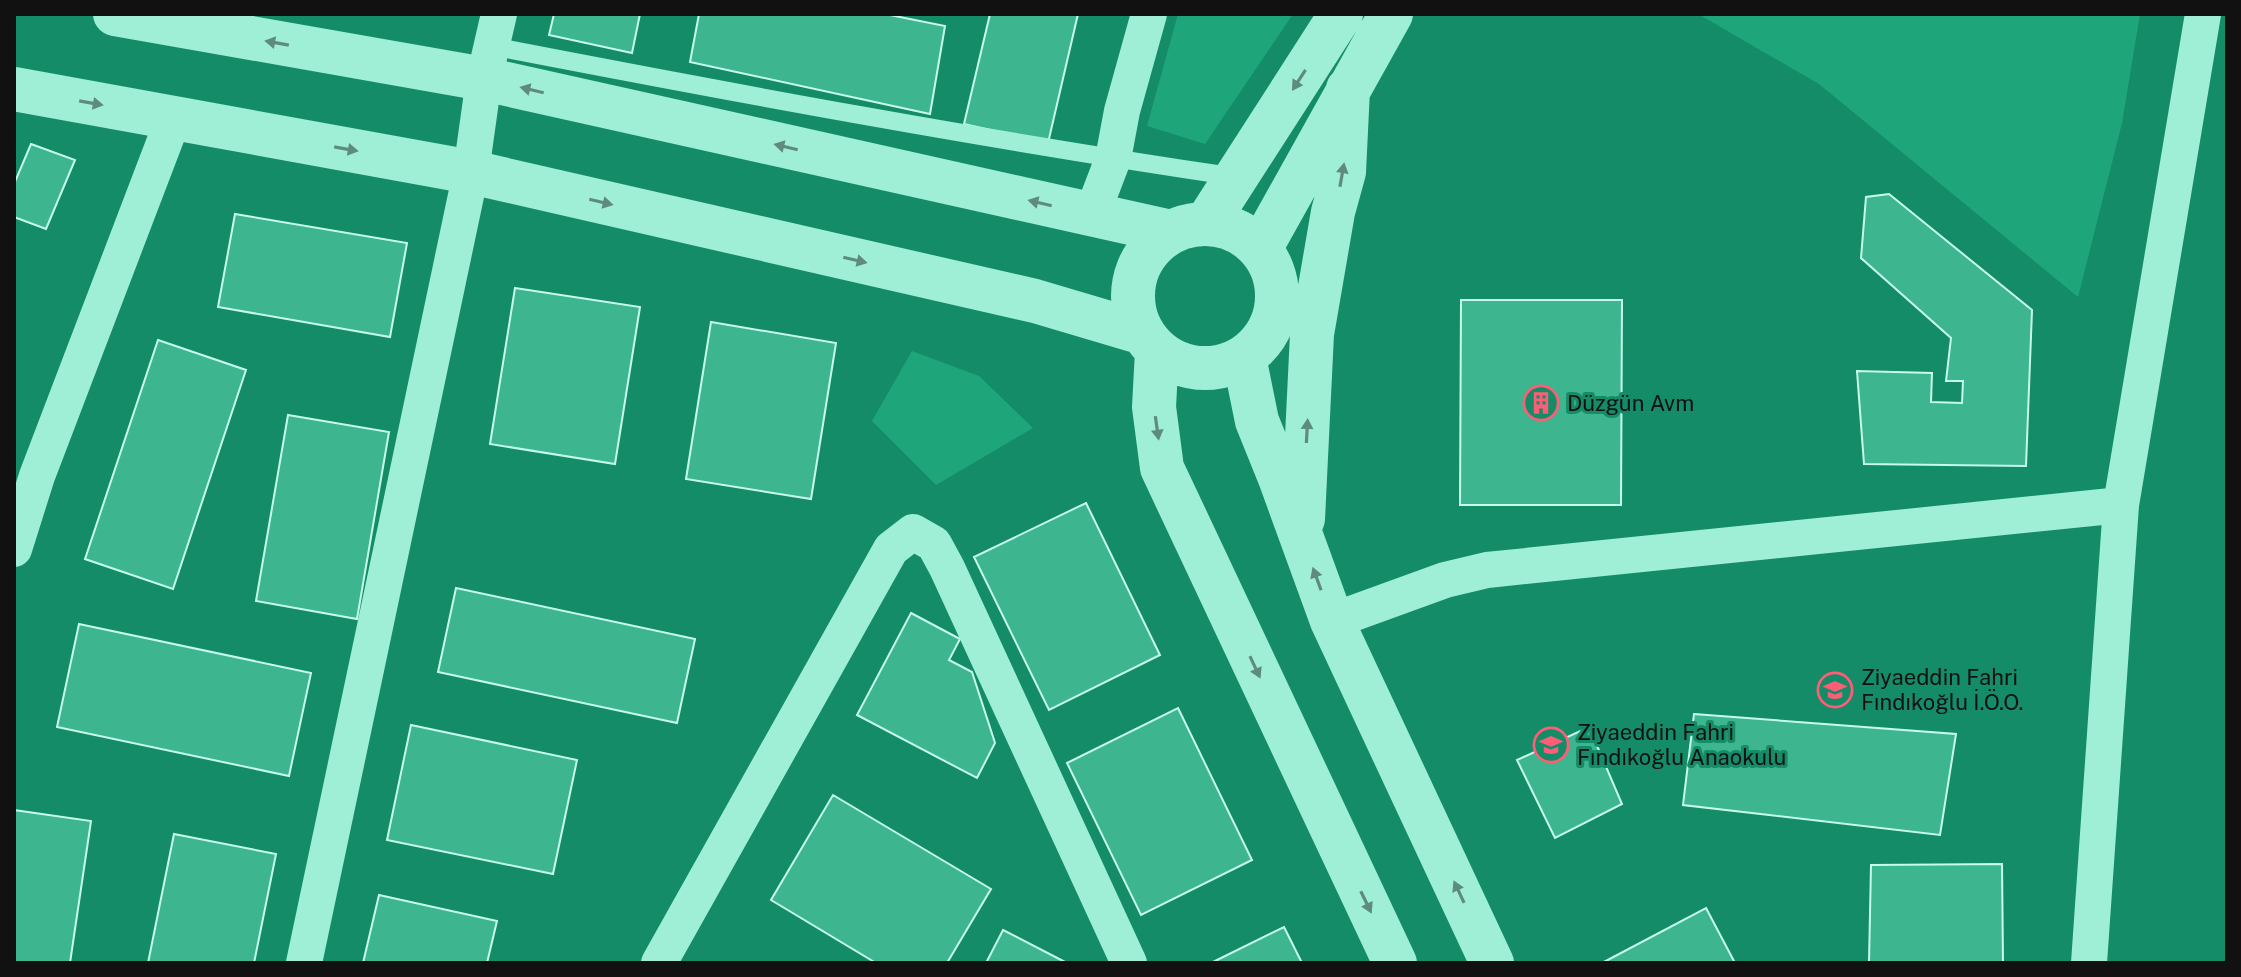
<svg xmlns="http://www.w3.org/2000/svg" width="2241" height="977" viewBox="0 0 2241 977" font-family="'Public Sans',sans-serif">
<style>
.green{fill:#1ea67a}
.building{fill:#3db58f;stroke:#c5fbea;stroke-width:2}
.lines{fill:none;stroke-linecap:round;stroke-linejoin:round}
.service{stroke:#9fefd6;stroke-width:18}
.minor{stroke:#9fefd6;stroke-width:36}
.tertiary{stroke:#9fefd6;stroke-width:44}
.oneway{fill:#5f8b7d}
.labels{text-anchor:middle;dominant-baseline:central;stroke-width:6;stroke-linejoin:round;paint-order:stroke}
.poi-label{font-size:22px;fill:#111;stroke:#158c68;text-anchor:start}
</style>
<rect width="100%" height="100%" fill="#158c68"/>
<path class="green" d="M 1178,14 L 1293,14 L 1205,144 L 1147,126 Z
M 1698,14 L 2140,14 L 2122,123 L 2078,297 L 1819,84 Z
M 912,351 L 979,376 L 1033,428 L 936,485 L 872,421 Z"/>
<path class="building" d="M 554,14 L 640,14 L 632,53 L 549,35 Z
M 699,14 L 885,14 L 945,26 L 930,114 L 690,62 Z
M 990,14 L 1078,14 L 1048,143 L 964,124 Z
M 31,144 L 75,160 L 46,229 L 14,217 L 14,184 Z
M 1889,194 L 2032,310 L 2026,466 L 1864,464 L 1857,371 L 1932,373 L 1931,402 L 1962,403 L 1963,381 L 1946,381 L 1951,338 L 1861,258 L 1866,197 Z
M 235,214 L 407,243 L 390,337 L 218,307 Z
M 515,288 L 640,307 L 615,464 L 490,444 Z
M 1461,300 L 1622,300 L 1621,505 L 1460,505 Z
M 711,322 L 836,343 L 811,499 L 686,479 Z
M 158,340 L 246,370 L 173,589 L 85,559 Z
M 288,415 L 389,432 L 357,619 L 256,601 Z
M 1086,503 L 1160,655 L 1049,710 L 974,557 Z
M 456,588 L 695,639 L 677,723 L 438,672 Z
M 911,613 L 960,639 L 949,660 L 972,672 L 995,743 L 977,778 L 857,715 Z
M 79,624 L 311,673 L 289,776 L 57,727 Z
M 1178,708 L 1252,860 L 1141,915 L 1067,763 Z
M 1694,714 L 1956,734 L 1940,835 L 1683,805 Z
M 411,725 L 577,760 L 553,874 L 387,840 Z
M 1589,727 L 1622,804 L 1555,838 L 1517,760 Z
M 833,795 L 991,889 L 947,963 L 876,963 L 771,900 Z
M 14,810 L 91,821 L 70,963 L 14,963 Z
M 174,834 L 276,854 L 254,963 L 148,963 Z
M 2002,864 L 2003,963 L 1869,963 L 1871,865 Z
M 379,895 L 497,921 L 487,963 L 363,963 Z
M 1706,908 L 1735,963 L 1602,963 Z
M 1284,927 L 1302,963 L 1211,963 Z
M 1003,930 L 1067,963 L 986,963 Z"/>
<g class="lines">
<path class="service" d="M 491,46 C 739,94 987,140 1237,177"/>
<path class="minor" d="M 1092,214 L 1113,159 L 1122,111 L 1149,14
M 14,549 L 37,476 L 174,117
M 1332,621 L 1445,580 L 1487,570 L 2121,505
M 304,963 L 471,172 L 484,79 L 499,14
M 659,963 L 891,549 L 913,532 L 934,544 L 947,568 L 1129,963
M 2089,963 L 2121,505 L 2203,14"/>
<path class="tertiary" d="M 115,14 L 484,79 L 1171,232
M 14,89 L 471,172 L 1035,301 L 1143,333
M 1206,224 L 1341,14
M1133 296a72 72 0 1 1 144 0a72 72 0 1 1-144 0Z
M 1260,249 L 1391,14
M 1157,351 L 1154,407 L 1162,468 L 1395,963
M 1244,357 L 1257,421 L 1280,478 L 1332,621 L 1492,963
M 1303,519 L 1312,334 L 1333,212 L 1344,172 L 1348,89"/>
</g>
<defs><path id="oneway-solid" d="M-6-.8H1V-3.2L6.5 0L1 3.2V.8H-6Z" transform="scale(2)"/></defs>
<g class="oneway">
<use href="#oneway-solid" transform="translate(277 43) rotate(-170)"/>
<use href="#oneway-solid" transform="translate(1299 80) rotate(123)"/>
<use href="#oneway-solid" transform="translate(532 90) rotate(-167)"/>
<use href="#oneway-solid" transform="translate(91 103) rotate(10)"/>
<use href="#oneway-solid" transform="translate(786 147) rotate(-167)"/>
<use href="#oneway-solid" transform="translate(346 149) rotate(10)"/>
<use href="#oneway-solid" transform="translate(1342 175) rotate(-80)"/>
<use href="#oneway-solid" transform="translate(601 202) rotate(13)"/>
<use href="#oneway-solid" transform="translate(1040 203) rotate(-167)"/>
<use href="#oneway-solid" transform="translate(855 260) rotate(13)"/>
<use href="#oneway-solid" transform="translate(1157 428) rotate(82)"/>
<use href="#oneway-solid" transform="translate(1307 431) rotate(-87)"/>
<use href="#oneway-solid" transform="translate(1317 579) rotate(-110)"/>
<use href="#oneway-solid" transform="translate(1255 667) rotate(65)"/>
<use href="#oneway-solid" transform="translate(1459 892) rotate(-115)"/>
<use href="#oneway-solid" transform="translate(1366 902) rotate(64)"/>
</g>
<defs>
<g id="building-ring" transform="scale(1.8)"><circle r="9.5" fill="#158c68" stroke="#ff5d77" stroke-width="1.5"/><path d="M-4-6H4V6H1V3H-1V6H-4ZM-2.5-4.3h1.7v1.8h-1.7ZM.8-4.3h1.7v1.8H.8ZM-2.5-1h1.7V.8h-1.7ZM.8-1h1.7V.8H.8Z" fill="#ff5d77"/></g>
<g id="school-ring" transform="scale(1.8)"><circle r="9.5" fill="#158c68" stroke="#ff5d77" stroke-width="1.5"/><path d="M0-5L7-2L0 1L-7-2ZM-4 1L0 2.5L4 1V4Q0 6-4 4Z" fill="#ff5d77"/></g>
</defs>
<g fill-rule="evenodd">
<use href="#building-ring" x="1541" y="403"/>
<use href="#school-ring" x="1835" y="690"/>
<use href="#school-ring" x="1551" y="745"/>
</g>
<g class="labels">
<g class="poi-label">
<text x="1567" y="403">Düzgün Avm</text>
<text x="1861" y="677">Ziyaeddin Fahri<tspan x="1861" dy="25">Fındıkoğlu İ.Ö.O.</tspan></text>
<text x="1577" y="732">Ziyaeddin Fahri<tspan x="1577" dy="25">Fındıkoğlu Anaokulu</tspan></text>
</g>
</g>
<rect width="2241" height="977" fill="none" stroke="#111111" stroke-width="32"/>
</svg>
